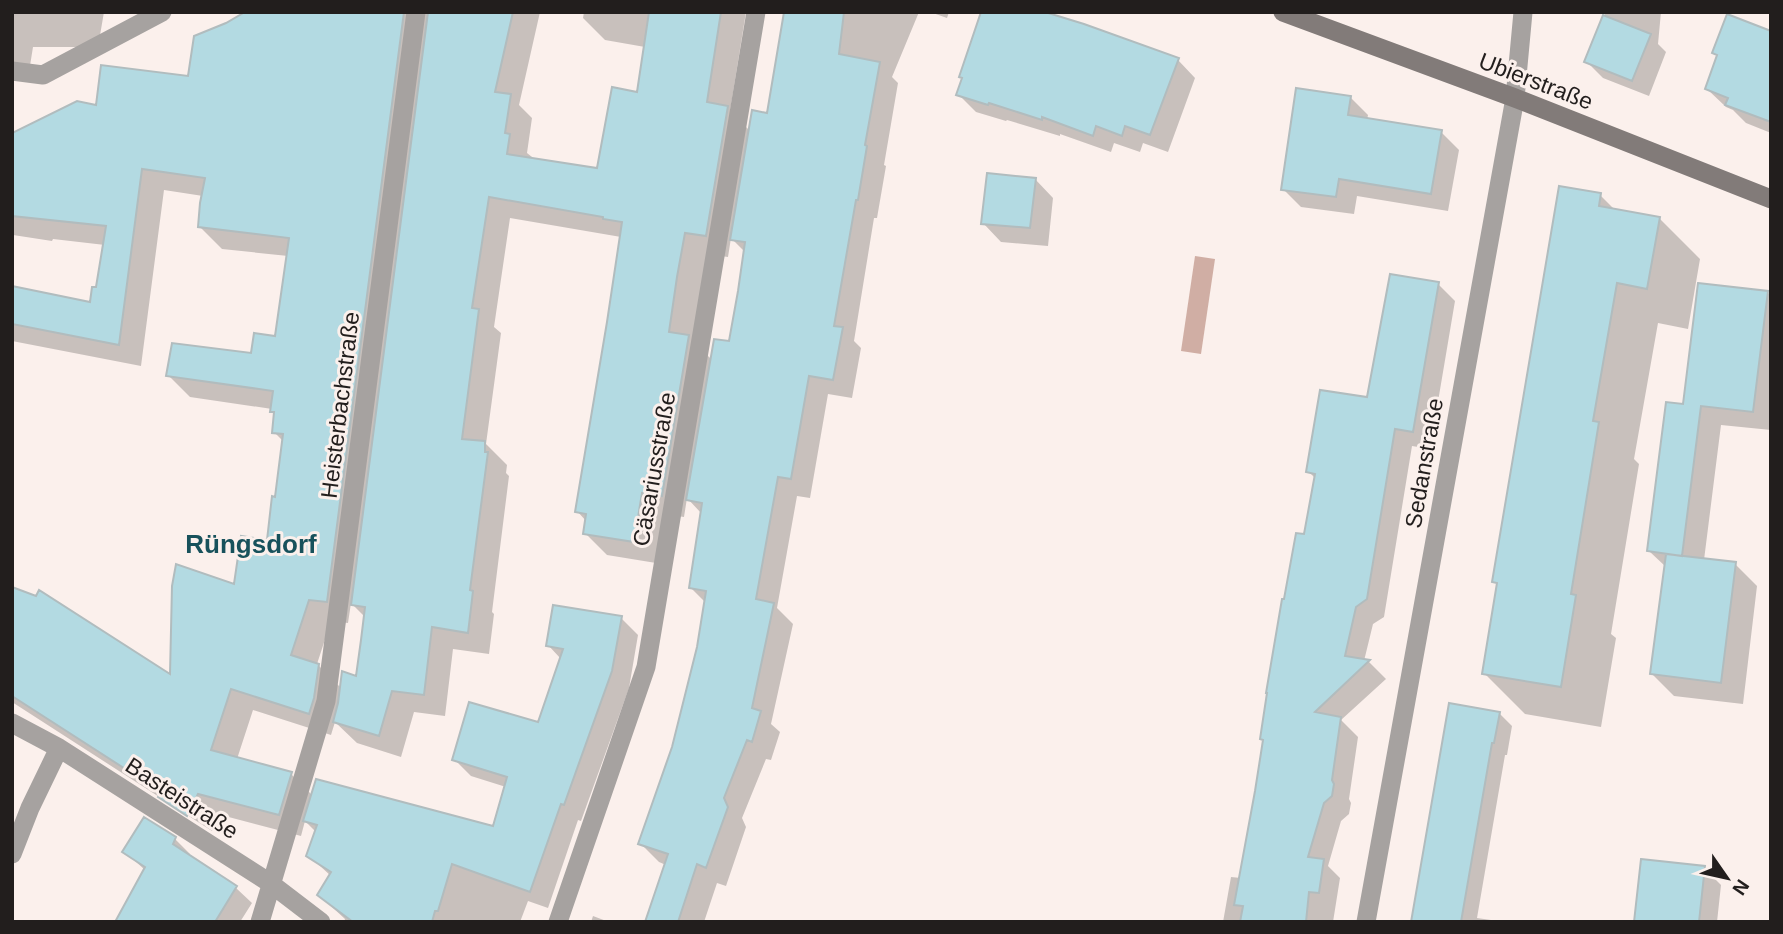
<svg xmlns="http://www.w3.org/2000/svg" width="1783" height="934" viewBox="0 0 1783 934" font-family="Arial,sans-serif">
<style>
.water{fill:#d0aea4}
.shadow{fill:#0003;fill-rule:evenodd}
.building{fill:#b3dae2;stroke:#b1bcbe;stroke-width:2}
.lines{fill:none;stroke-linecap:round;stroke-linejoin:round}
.minor{stroke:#a6a2a0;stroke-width:19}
.secondary{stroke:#827b79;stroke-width:19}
.labels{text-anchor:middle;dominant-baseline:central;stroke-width:6;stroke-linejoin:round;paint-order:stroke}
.street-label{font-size:23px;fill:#221e1d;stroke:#fbf0ec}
.quarter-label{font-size:26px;font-weight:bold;fill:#17515b;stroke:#fbf0ec}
</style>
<rect width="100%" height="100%" fill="#fbf0ec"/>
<path class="water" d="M 1195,256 L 1215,259 L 1201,354 L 1181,351 Z"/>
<path class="shadow" d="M 12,12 L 104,12 L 98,47 L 33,47 L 29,72 L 12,67 Z
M 250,12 L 540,12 L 519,105 L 532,118 L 527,153 L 532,157 L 531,159 L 598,170 L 639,94 L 645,47 L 605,40 L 583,18 L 584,12 L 746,12 L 730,111 L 750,131 L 768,115 L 786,12 L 919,12 L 892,77 L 898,83 L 884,165 L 886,166 L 877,218 L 874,218 L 854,341 L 861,348 L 852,398 L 828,394 L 810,498 L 797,496 L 777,608 L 793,624 L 771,724 L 780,732 L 771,760 L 766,759 L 742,818 L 746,827 L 726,886 L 717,883 L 704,922 L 647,922 L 666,865 L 659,862 L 640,843 L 674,748 L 699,648 L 706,603 L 691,588 L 702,514 L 687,498 L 684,517 L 664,514 L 656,563 L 607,555 L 585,533 L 587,522 L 577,511 L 621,237 L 510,218 L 494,327 L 501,333 L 486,444 L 507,465 L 506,473 L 509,476 L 492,612 L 494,614 L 489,654 L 453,649 L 445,716 L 414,712 L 401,757 L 357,743 L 335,722 L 331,735 L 253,710 L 237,759 L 291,774 L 312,795 L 494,829 L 506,787 L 471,776 L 454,759 L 539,724 L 561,659 L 548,645 L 621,618 L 638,635 L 629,688 L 581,821 L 578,820 L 548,908 L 528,901 L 520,922 L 344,922 L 345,919 L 319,895 L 331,876 L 308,855 L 316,832 L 305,821 L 301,836 L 221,815 L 212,831 L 12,702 L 12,591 L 171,677 L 268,542 L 276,499 L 284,442 L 274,432 L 276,415 L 272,411 L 272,409 L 190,397 L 168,375 L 253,355 L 277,337 L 288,256 L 222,249 L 200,227 L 203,196 L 164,190 L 141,366 L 12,341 L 12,288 L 91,304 L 97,289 L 105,245 L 53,239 L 52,241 L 13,235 L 12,239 L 12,135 L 190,78 ZM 731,238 L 745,252 L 731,343 L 712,360 L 693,341 L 707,254 L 728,257 ZM 351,603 L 366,618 L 357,678 L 342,689 L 317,664 L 331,621 L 348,623 Z
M 930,12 L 949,12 L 947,18 Z
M 1606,12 L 1661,12 L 1658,44 L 1666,52 L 1649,96 L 1603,78 L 1586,61 Z
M 1771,33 L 1771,133 L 1746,123 L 1733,110 L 1726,107 L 1707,89 L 1718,57 L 1714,53 Z
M 1178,60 L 1195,78 L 1168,152 L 1143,143 L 1140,152 L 1114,143 L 1111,152 L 1060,134 L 1060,136 L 1007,120 L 1006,121 L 976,112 L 958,94 Z
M 1350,97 L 1368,115 L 1367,120 L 1441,132 L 1459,150 L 1448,211 L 1357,196 L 1354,214 L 1301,207 L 1283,189 Z
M 1035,179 L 1053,198 L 1048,246 L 1001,242 L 983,223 Z
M 1600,195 L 1616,211 L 1659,218 L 1700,259 L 1688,329 L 1658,323 L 1634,459 L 1639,464 L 1611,634 L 1616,638 L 1601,727 L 1525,714 L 1484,673 L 1498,586 L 1494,581 Z
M 1438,284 L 1455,301 L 1430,449 L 1412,446 L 1384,617 L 1373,624 L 1364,661 L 1369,662 L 1386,679 L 1341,720 L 1358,737 L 1349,799 L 1351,803 L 1349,814 L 1341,821 L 1328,866 L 1340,878 L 1333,922 L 1223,922 L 1231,877 L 1241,878 L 1286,601 L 1306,536 L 1316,479 L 1308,471 L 1369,399 Z
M 1768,293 L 1771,296 L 1771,430 L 1721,425 L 1704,560 L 1735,564 L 1757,586 L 1743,704 L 1674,696 L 1652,674 L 1666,567 L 1649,551 L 1684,406 Z
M 1499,713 L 1512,726 L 1507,755 L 1505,755 L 1477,918 L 1505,922 L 1413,922 Z
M 175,839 L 190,854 L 189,856 L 236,888 L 252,903 L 240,922 L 117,922 L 145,870 L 124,851 Z
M 1704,868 L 1721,885 L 1717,922 L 1636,922 Z
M 593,916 L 609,922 L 591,922 Z"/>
<path class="building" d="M 245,12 L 404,12 L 327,602 L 309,600 L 291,655 L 319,664 L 314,698 L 309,714 L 231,689 L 211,750 L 292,772 L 279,815 L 198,794 L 187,816 L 158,797 L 161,792 L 12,696 L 12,587 L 36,596 L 39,590 L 170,674 L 172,586 L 176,564 L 234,584 L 241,536 L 267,540 L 272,496 L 275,497 L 283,434 L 272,433 L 274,412 L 270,412 L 273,391 L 166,376 L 172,343 L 251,353 L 254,333 L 275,336 L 289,238 L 198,227 L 200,203 L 205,178 L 142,169 L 119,345 L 12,324 L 12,286 L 90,302 L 92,287 L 96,287 L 106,226 L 12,216 L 12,133 L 77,101 L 96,105 L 101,65 L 188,76 L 194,36 L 226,23 Z
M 428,12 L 513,12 L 495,92 L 511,94 L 505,133 L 510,134 L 507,154 L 597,168 L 612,87 L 637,92 L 649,12 L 721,12 L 707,102 L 728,106 L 706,236 L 685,233 L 677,277 L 669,332 L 689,335 L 662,496 L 642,493 L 634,542 L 583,534 L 586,514 L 575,512 L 607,322 L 622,222 L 603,219 L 603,217 L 489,197 L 472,308 L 479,309 L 462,439 L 485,441 L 485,452 L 488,452 L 470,590 L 473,591 L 468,633 L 432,627 L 424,695 L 392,691 L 379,736 L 333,722 L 338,703 L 342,671 L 356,676 L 361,640 L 365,607 L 351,605 Z
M 784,12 L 844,12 L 839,54 L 880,62 L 865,145 L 867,146 L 858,200 L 856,200 L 834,326 L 843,327 L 833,380 L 809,376 L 791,479 L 778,477 L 756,599 L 774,603 L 752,708 L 761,711 L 752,742 L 747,740 L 724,798 L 728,807 L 706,868 L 697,864 L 678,922 L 645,922 L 668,854 L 638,844 L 672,747 L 697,647 L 706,591 L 689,588 L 702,503 L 686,500 L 714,339 L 729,341 L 738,291 L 745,242 L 730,240 L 752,110 L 767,113 Z
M 981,12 L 1045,12 L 1084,24 L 1179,58 L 1150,135 L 1125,126 L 1122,136 L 1096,126 L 1093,136 L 1042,117 L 1042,120 L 989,103 L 988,105 L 956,95 L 962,78 L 959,77 Z
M 1727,14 L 1771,31 L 1771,122 L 1725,105 L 1728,98 L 1705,89 L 1717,55 L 1712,53 Z
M 1603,15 L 1651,34 L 1632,81 L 1584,62 Z
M 1296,88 L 1351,96 L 1348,115 L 1442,130 L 1431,194 L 1339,179 L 1336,197 L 1281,190 Z
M 987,173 L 1036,178 L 1030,228 L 981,224 Z
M 1559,186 L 1601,193 L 1599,206 L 1660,217 L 1647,289 L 1617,283 L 1593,421 L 1599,422 L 1571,594 L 1576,595 L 1561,687 L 1482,674 L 1497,583 L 1492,582 Z
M 1390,274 L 1439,282 L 1413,432 L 1395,429 L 1367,599 L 1356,607 L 1345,656 L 1370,660 L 1315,712 L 1341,717 L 1332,780 L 1334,784 L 1332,796 L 1324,803 L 1308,857 L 1324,859 L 1319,893 L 1309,892 L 1306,922 L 1240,922 L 1243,906 L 1234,905 L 1255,791 L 1263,740 L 1260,739 L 1267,693 L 1266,693 L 1282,599 L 1284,599 L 1296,533 L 1304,534 L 1315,474 L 1306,472 L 1320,390 L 1367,397 Z
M 1698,283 L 1768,291 L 1753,412 L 1701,406 L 1682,556 L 1647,551 L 1666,402 L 1683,404 Z
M 1666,554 L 1736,562 L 1721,683 L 1650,674 Z
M 553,605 L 622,616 L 612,671 L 564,805 L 561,804 L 530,892 L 452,864 L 438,911 L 435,911 L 432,922 L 353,922 L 317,895 L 331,872 L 306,856 L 317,825 L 303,821 L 316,779 L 493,826 L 507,777 L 452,760 L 469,702 L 538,722 L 563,649 L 546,646 Z
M 1449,703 L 1500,712 L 1494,743 L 1492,743 L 1461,922 L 1411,922 Z
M 144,817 L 176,837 L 173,844 L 237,886 L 215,922 L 115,922 L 145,867 L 122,852 Z
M 1641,859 L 1705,866 L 1699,922 L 1634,922 Z"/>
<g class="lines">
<path class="minor" d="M 12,71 L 43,75 L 162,12
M 12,723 L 59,748 L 270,883 L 321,922
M 12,854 L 30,808 L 59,748
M 260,922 L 326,701 L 416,12
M 558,922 L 646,667 L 756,12
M 1366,922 L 1515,98 L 1523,12"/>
<path class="secondary" d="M 1283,12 L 1515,98 L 1771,199"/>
</g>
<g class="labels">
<g class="street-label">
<text transform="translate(1536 81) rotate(21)">Ubierstraße</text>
<text transform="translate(340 405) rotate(-83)">Heisterbachstraße</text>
<text transform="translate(1424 463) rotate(-80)">Sedanstraße</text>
<text transform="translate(654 469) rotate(-80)">Cäsariusstraße</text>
<text transform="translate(182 798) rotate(33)">Basteistraße</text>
</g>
<g class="quarter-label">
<text x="251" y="544">Rüngsdorf</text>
</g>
</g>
<rect width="1783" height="934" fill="none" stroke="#221e1d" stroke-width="28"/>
<g transform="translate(1727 878) rotate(124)" stroke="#fbf0ec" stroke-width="5" paint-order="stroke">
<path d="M0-5L12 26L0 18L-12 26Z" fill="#221e1d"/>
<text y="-10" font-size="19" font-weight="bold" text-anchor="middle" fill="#221e1d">N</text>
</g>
</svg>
